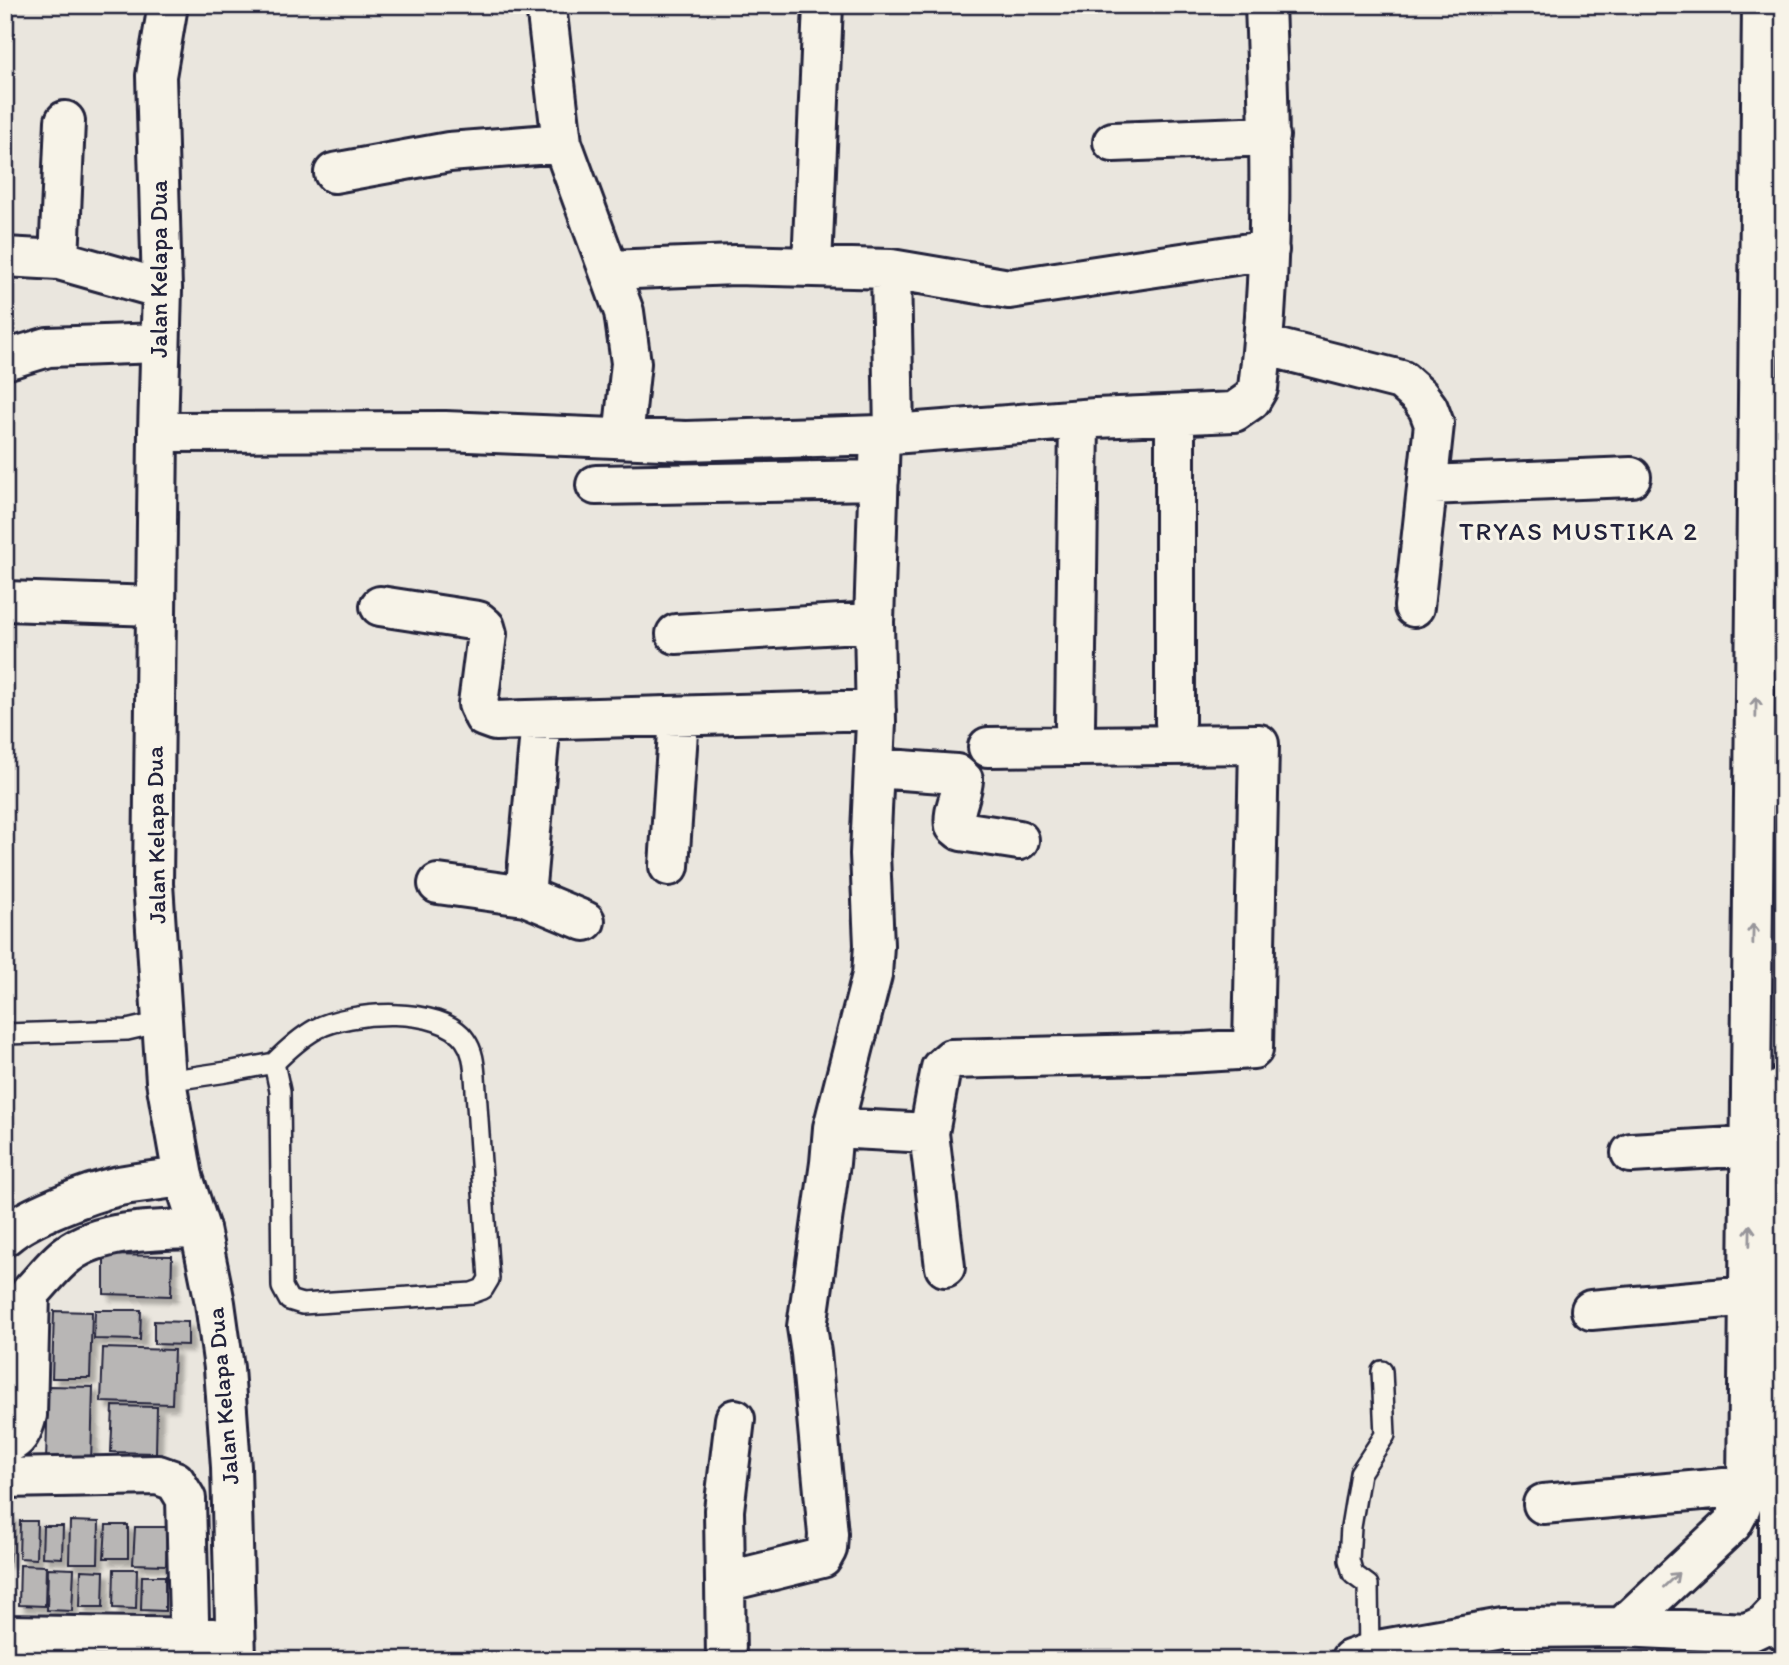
<svg xmlns="http://www.w3.org/2000/svg" width="1789" height="1665" font-family="Itim,sans-serif">
<style>
.building{fill:#b8b6b5;stroke:#22223b;stroke-width:2;filter:url(#shadow)}
.lines{fill:none;stroke-linecap:round;stroke-linejoin:round}
.lane-casing{stroke:#22223b;stroke-width:24}
.street-casing{stroke:#22223b;stroke-width:44}
.secondary-casing{stroke:#22223b;stroke-width:44}
.lane{stroke:#f7f3e8;stroke-width:19}
.street{stroke:#f7f3e8;stroke-width:38}
.secondary{stroke:#f7f3e8;stroke-width:38}
.oneway{stroke:#97959a}
.labels{text-anchor:middle;stroke-width:6;stroke-linejoin:round;paint-order:stroke}
.street-label{font-size:24px;fill:#22223b;stroke:#f7f3e8}
.neighbourhood-label{font-size:26px;letter-spacing:2px;fill:#22223b;stroke:#f7f3e8}
</style>
<defs>
<filter id="shadow"><feDropShadow dx="6" dy="6" stdDeviation="2" flood-color="#0004"/></filter>
</defs>
<rect width="100%" height="100%" fill="#eae6de"/>
<filter id="ink" filterUnits="userSpaceOnUse"><feTurbulence type="fractalNoise" baseFrequency=".0143" numOctaves="2"/><feDisplacementMap in="SourceGraphic" scale="14" xChannelSelector="R" yChannelSelector="G"/><feConvolveMatrix kernelMatrix="1 2 1 2 8 2 1 2 1" color-interpolation-filters="sRGB"/></filter>
<g filter="url(#ink)">
<!-- building -->
<path class="building" d="M104,1255l68,1 -1,40 -67,-2z
M95,1310h46l-1,30 -46,-1z
M54,1311l38,1 -2,66h-38z
M154,1321l34,1v23l-34,-1z
M103,1348l71,2 -2,54 -71,-2z
M48,1386l45,1 -2,76 -45,-1z
M113,1406l44,1 -1,46 -45,-1z
M5,1516h6l-2,46 -4,-1z
M20,1521h17l-1,38 -17,-1z
M70,1521l29,1 -1,41h-29z
M106,1525h22v33h-24z
M43,1526h20l-1,32 -20,-1z
M135,1527h32l-1,38 -33,-1z
M20,1565l26,1 -1,40 -26,-1z
M48,1568l26,1 -2,42 -25,-1z
M114,1569h23l-1,40 -23,-1z
M81,1570l23,1 -1,36h-23z
M142,1576h23v35l-24,-1z"/>
<g class="lines">
<!-- lane casing -->
<g class="lane-casing">
<path id="lane" d="M6,1034l121,-4 35,-8
M166,1081l61,-9 47,-9 6,28 2,196 7,13 13,4 170,-11 11,-4 6,-10 -14,-203c-1,-13 -2,-25 -10,-36 -24,-35 -115,-29 -149,-11 -16,9 -29,21 -42,34
M1369,1653l-1,-68 -15,-11 -4,-14 2,-33 9,-54 25,-38 -3,-64"/>
</g>
<!-- street casing -->
<g class="street-casing">
<path id="street" d="M65,121l-6,139 103,29
M1113,142l157,-6
M562,143l62,169 7,51 -8,75
M334,173l115,-21 113,-9 -16,-138
M5,257l54,3
M812,266l11,-261
M891,269l3,165
M609,270l126,-5 156,4 118,20 260,-39
M1263,345l138,35 18,16 9,12 6,16 -20,183
M5,360l43,-13 111,-4
M1175,415v308
M158,432l287,-1 241,10 194,-6 216,-17 138,-6 17,-12 7,-12c16,-127 12,-255 7,-383
M596,485l283,-5
M1428,485l203,-8
M5,601l150,5
M380,606l98,15 7,6 2,7 -9,70 6,13 11,4 381,-11
M676,634l198,-12
M541,720l-16,176 60,25
M1075,725l4,-304
M875,768l81,6 7,6c-1,16 -11,31 -8,46l6,5 58,9
M669,866l10,-149
M438,884l87,12
M1784,1087l-5,275v247l5,22
M833,1128l96,5 16,134
M929,1133l12,-65 10,-9 236,-6 66,-4 6,-305 -271,3
M1631,1153l120,-7
M5,1236c22,-20 84,-43 114,-50 21,-4 43,-6 64,-9
M1591,1310l158,-14
M5,1443c14,-1 19,-16 22,-28l3,-122c12,-12 24,-29 38,-39 33,-25 92,-24 132,-25
M5,1478l153,-3 17,6 11,18 4,161
M1543,1504l204,-18
M725,1582l-1,-72 11,-91
M1622,1627l110,-103 9,-17 6,-21 15,-1481
M5,1635l208,3
M726,1660l-1,-78 97,-24 5,-9 1,-15 -17,-181 -4,-26 23,-164 3,-35 39,-153 2,-30 -4,-91 6,-132 -2,-100 6,-187
M1350,1660l28,-10 125,-22 119,-1 125,6 17,-8 15,-16"/>
</g>
<!-- secondary casing -->
<g class="secondary-casing">
<path id="secondary" d="M168,5l-12,71 6,213 -4,143 -5,452 13,197 17,96 17,52 15,74 9,65 7,99 5,193"/>
</g>
<!-- lane -->
<use href="#lane" class="lane"/>
<!-- street -->
<use href="#street" class="street"/>
<!-- secondary -->
<use href="#secondary" class="secondary"/>
</g>
<!-- one-way arrows -->
<defs><path id="oneway-shaft" d="M-6 0H5M1.5-3L5.5 0L1.5 3" fill="none" stroke-width="1.6" stroke-linecap="round" stroke-linejoin="round" transform="scale(1.75)"/></defs>
<g class="oneway">
<use href="#oneway-shaft" transform="translate(1756 707) rotate(-89)"/>
<use href="#oneway-shaft" transform="translate(1753 934) rotate(-89)"/>
<use href="#oneway-shaft" transform="translate(1750 1235) rotate(-89)"/>
<use href="#oneway-shaft" transform="translate(1671 1580) rotate(-43)"/>
</g>
</g>
<g class="labels">
<!-- street labels -->
<g class="street-label">
<text transform="translate(159 269) rotate(-90)" y="8">Jalan Kelapa Dua</text>
<text transform="translate(156 835) rotate(-91)" y="8">Jalan Kelapa Dua</text>
<text transform="translate(223 1396) rotate(-95)" y="8">Jalan Kelapa Dua</text>
</g>
<!-- neighbourhood labels -->
<g class="neighbourhood-label">
<text x="1579" y="540">TRYAS MUSTIKA 2</text>
</g>
</g>
<!-- margin -->
<rect width="1789" height="1665" fill="none" stroke="#f7f3e8" stroke-width="28"/>
<rect x="14" y="14" width="1761" height="1637" fill="none" stroke="#22223b" stroke-width="2.5" filter="url(#ink)"/>
</svg>
